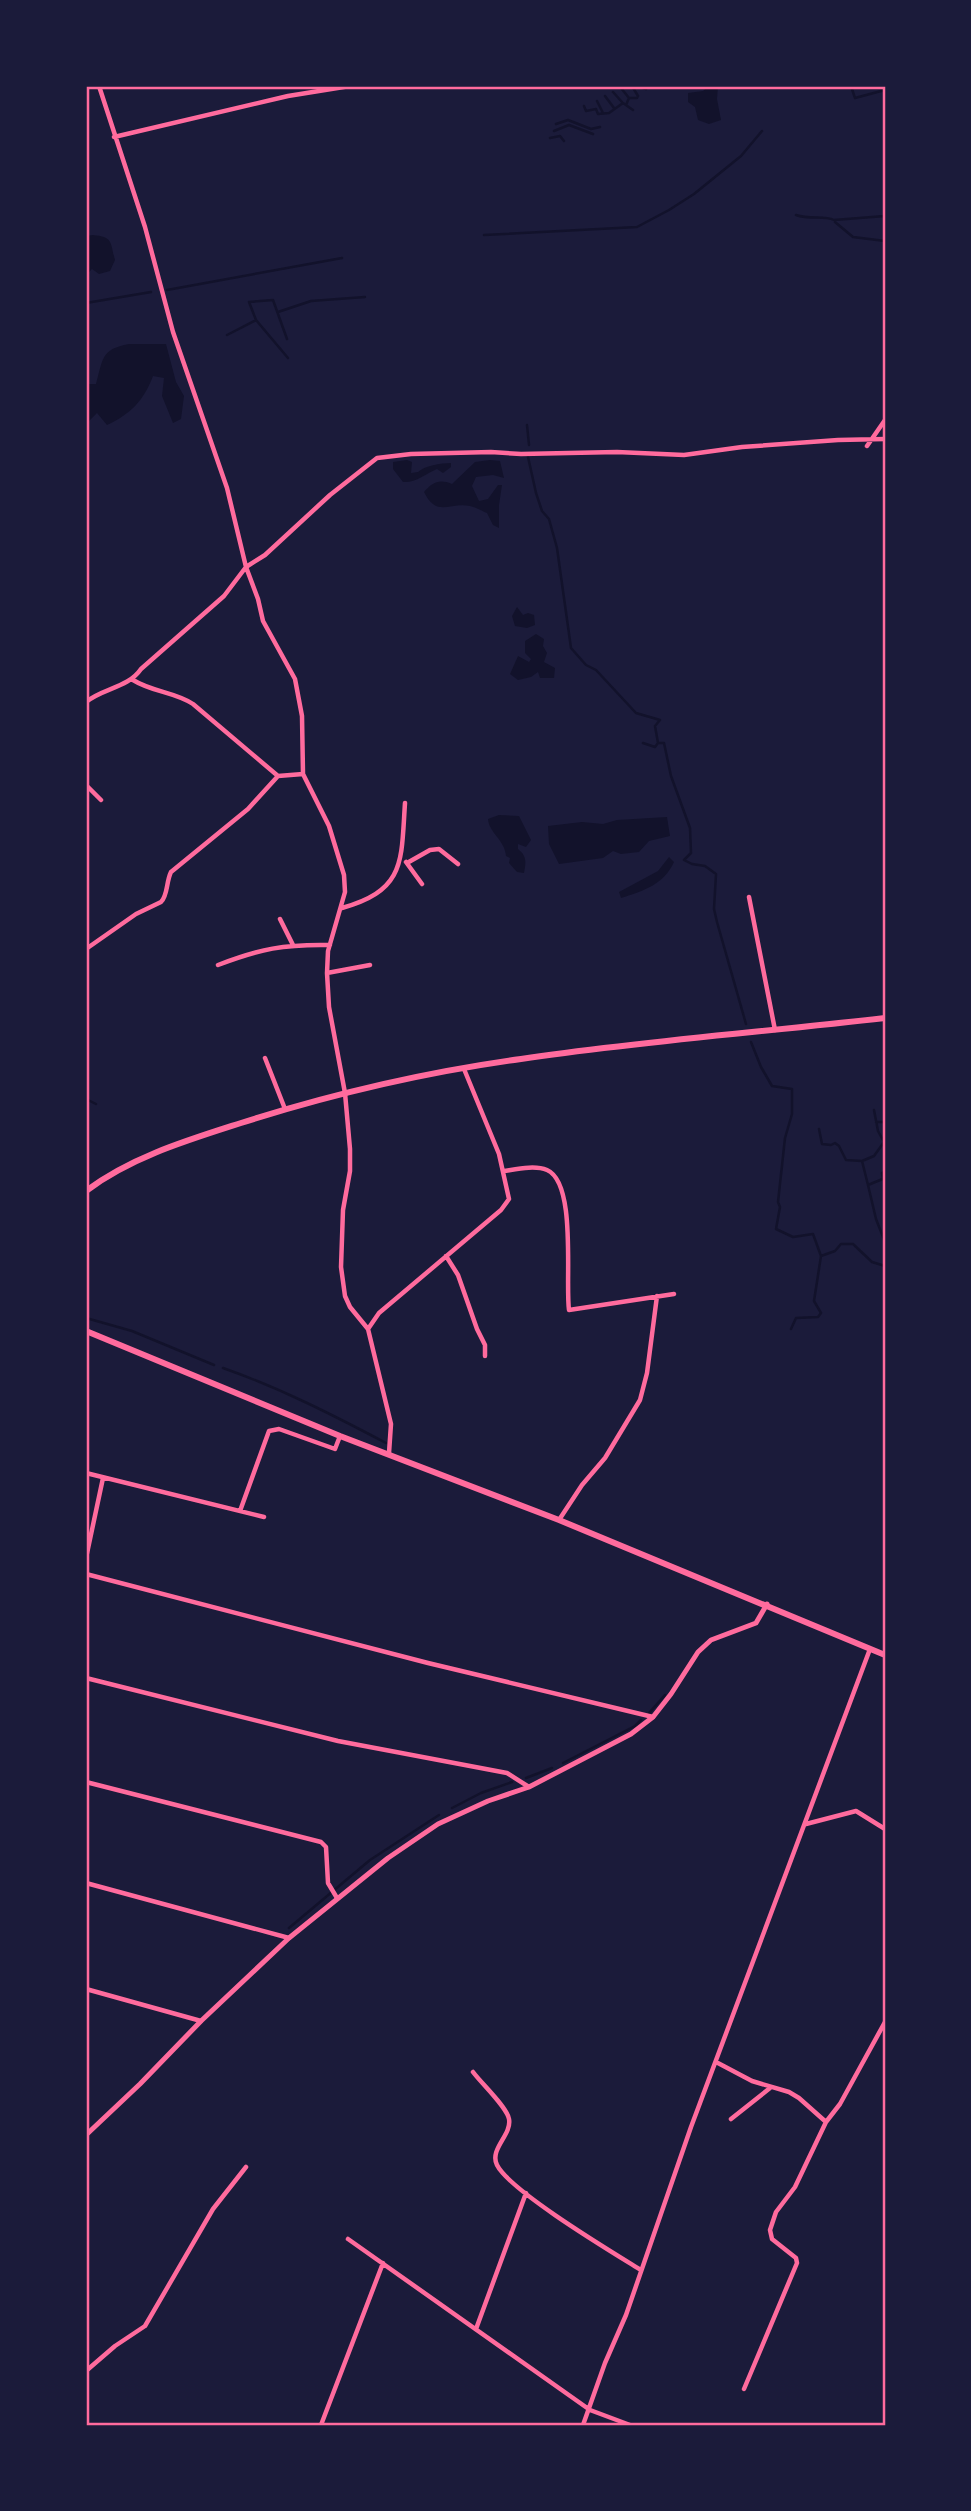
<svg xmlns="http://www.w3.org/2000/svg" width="971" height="2511" font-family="'Fira Sans Condensed',sans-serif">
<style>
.water{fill:#12122b}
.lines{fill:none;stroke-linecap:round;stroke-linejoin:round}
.stream{stroke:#12122b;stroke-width:2.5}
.minor{stroke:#ff6b9d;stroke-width:4.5}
.tertiary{stroke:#ff6b9d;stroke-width:5}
.secondary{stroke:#ff6b9d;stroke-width:6}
.primary{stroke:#ff6b9d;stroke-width:6}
.neatline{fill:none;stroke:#ff6b9d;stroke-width:2.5}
</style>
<rect width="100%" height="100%" fill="#1b1b3a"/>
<!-- water -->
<path class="water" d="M709,86h9l-1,13 4,21 -12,4 -11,-4 -3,-13 -7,-5v-9l15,-2z
M93,235c21,2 17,8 22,25l-5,11 -11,3 -7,-5 -6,6v-39z
M129,344h37l10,38 8,14 -3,23 -8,4 -11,-27 2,-18 -11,-2c-9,24 -22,38 -46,49l-10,-12 -9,9 -2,-1v-37h10c7,-25 5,-35 33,-40z
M407,460l5,2 -1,11 7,-1c6,-6 23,-9 33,-9v4l-8,6 -6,-4c-12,5 -21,14 -34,13l-10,-13v-7z
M490,460l10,1 4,17 -11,-3 -17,2 -4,9 7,15 9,-2 10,-14h4l-3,20v23l-6,-3 -6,-12c-5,-2 -12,-6 -17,-7 -21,-4 -33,12 -46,-14 9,-10 15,-13 28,-8l23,-22z
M517,607l6,8 5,-2 6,2 1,10 -8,3 -12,-2 -3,-10z
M536,634l8,5 -1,7 4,7 -3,9 11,6 -1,10h-14l-2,-6 -7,5 -13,3 -8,-6 8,-18 11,6 2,-3 -6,-6v-12z
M499,815l20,1 12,24 -5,7 -8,-3v5c9,7 8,13 6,24l-7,-1 -8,-9 1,-5 -4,-2c-1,-16 -17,-23 -18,-37z
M667,817l3,19 -21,5 -10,11 -18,2 -8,-3 -10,7 -44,6 -10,-20 -1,-18 34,-4 21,2 14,-4z
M669,857l5,5c-10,22 -30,29 -53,36l-2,-6 39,-21z"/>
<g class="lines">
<!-- stream -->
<path class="stream" d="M638,86l8,3
M851,86l4,12 30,-8
M621,88l8,10
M613,92l9,10
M605,96l9,12
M597,101l6,12
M626,105l3,-7h8l1,-2 -6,-10
M584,106l2,5 10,-2 2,5 11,-1 14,-10 10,7
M556,124l12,-4 23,9 9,-2
M554,131l15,-6 24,9
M550,138l10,-2 4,5
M796,215c14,5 28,0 38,5l51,-4
M835,222l18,15 32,4
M484,235l153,-8 32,-17 25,-16 47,-38 21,-25
M167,290l175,-32
M86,303l65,-11
M278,312l33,-11 54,-4
M256,320l-7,-18 24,-2 14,39
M227,335l29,-15 32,38
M527,425l2,20
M528,457l8,36 6,18 7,8 8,29 14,100 15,17 10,5 40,43 24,7 -5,6 3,17 -3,4 -12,-4
M658,743h6l7,33 19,52 1,25 -7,7 8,4 13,2 11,8 -2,35 3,13 29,102
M751,1042l10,25 11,19 20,3v25l-7,24 -7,64 2,5 -4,22 17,8 20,-3 8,22 14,-5 6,-7h12l19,18 13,4
M86,1099l10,5
M876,1122h9
M819,1129l3,15 9,1 4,-2 4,3 7,14 16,1
M885,1178l-17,7 8,34 9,23
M883,1179l-1,-6 3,-1
M868,1185l-6,-24 12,-5 10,-14 -6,-11 -4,-21
M86,1318l46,13 82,34
M791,1329l5,-11 22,-1 3,-4 -7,-12 7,-45
M223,1368c57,20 110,47 163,75
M649,1713l16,-18
M563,1763l72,-37 6,-6
M526,1778l26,-10
M452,1808l29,-15 31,-11
M289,1928l81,-68 69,-45"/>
<!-- minor -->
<path class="minor" d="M99,86l46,141 28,105 54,156 19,79 12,32 5,22 32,58 7,37 1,58 26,52 15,49 1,17 -17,59 -1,22 2,34 16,86 5,56v22l-7,39 -2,57 4,29 5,11 18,22 23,95 -2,29
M114,137l174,-41 62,-10
M867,446l18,-26
M133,680c19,12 42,12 60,24l85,72
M86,702c17,-14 42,-14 55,-33l83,-73 22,-29 19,-12 65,-60 47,-37 34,-4 80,-2 30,2 96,-2 67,3 58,-8 96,-7 47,-1
M86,785l15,15
M406,862l16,22
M407,863l23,-13 9,-1 19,15
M749,897l26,133
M342,908c64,-18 59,-47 63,-105
M280,919l13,26
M86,949l50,-35 25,-12c7,-7 5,-20 10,-30l77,-63 30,-33 25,-2
M218,965c42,-16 66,-21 112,-20
M327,973l43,-8
M265,1058l20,51
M504,1171c13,-2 31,-6 43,-1 30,13 18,111 22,140l105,-16
M446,1256l12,19 19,54 8,16v11
M368,1329l11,-16 122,-103 8,-11 -10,-45 -35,-85
M86,1473l178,44
M240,1511l29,-80 10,-2 56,20 5,-13
M559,1520l23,-35 23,-27 35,-58 7,-27 10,-77
M86,1558l17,-80
M86,1574l342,89 225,54
M86,1678l252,63 169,32 22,14
M86,1782l235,60 5,5 2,36 9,15
M806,1824l50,-13 29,18
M86,1883l203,55
M86,1989l115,32
M716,2062l36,19 37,11 10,6 27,24 -31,65 -19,25 -6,18 2,9 24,19 1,5 -53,126
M473,2072c8,11 34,35 36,47 3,16 -20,30 -12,46 13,26 115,87 144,105
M731,2119l39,-31
M826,2122l14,-18 45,-82
M348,2239l242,171 40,15
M476,2329l50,-136
M86,2371l29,-25 30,-20 68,-117 33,-42
M321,2425l62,-162
M583,2425l22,-62 21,-48 65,-188 179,-478"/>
<!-- tertiary -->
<path class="tertiary" d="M86,2135l54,-51 61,-63 88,-83 99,-80 50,-34 50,-23 41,-14 102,-53 22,-17 18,-23 27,-42 13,-12 45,-17 11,-19"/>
<!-- secondary -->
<path class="secondary" d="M86,1191c45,-34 102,-51 155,-68 91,-29 185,-51 280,-64 121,-18 243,-27 364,-41"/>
<!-- primary -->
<path class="primary" d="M86,1331l254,105 219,84 326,135"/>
</g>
<!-- border -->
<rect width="971" height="2511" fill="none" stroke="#1b1b3a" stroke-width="175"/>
<rect x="88" y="88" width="796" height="2336" class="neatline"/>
</svg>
